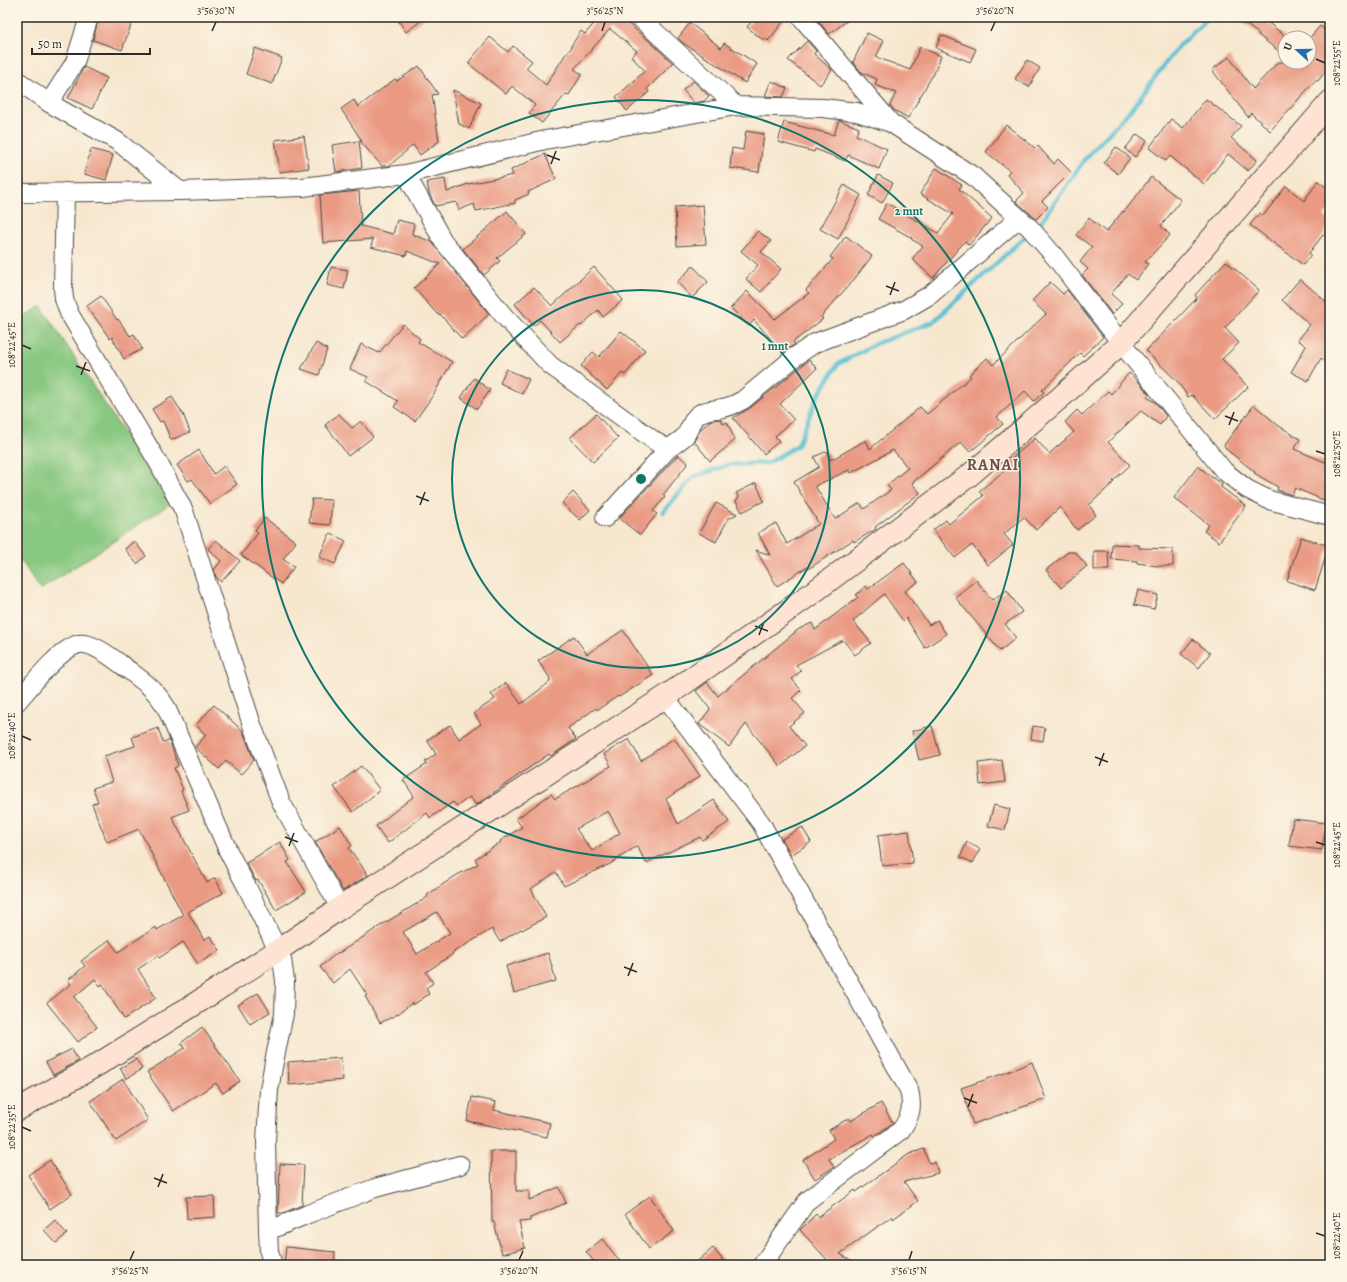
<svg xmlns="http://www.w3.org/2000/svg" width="1347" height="1282" font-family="Alegreya,serif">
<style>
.green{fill:#88c880;stroke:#5a7a56}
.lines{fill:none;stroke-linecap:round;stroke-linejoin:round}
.stream{stroke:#58c1d4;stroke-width:4.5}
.building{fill:#ea9a83;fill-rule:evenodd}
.street-casing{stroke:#4a4744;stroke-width:20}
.secondary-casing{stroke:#4a4744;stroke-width:24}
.street{stroke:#fff;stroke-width:18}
.secondary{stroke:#fee3d2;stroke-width:22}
.ticks{fill:none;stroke:#2b2b2b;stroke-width:1.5}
.ring{fill:none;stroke:#0f766e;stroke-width:2}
.labels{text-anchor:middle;stroke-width:3;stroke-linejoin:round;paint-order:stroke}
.district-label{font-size:16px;font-weight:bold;letter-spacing:1px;fill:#6e524a;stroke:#fcf5e5}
.centre{fill:#0f766e;stroke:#fcf5e5;stroke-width:2}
.ring-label{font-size:12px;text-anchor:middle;font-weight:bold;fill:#0f766e;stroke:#fcf5e5;stroke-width:3;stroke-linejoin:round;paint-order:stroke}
.neatline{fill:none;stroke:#2b2b2b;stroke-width:1.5}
.ticks-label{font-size:10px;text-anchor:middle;fill:#2b2b2b}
</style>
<rect width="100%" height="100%" fill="#fcf5e5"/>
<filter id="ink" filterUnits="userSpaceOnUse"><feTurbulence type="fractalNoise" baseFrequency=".025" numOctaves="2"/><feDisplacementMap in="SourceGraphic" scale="8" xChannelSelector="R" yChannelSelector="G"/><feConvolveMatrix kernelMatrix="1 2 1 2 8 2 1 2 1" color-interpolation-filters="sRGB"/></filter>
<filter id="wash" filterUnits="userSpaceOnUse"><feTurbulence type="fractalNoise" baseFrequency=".012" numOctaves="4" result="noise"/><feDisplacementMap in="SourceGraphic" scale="16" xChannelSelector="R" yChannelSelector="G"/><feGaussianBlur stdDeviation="0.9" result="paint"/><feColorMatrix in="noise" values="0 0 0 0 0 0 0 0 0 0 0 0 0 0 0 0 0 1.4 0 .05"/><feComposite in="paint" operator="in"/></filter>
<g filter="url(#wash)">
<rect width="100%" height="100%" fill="#f7e7cf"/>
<!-- green -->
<path class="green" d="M41,306l129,198 -130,86 -23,-36v-232z"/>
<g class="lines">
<!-- stream -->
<path class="stream" d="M1035,228l7,-7 42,-61 48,-52 45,-60 31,-31
M663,512l30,-35 35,-12 40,-2 30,-18 18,-46 22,-35 37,-20 58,-22 96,-89"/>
</g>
<g id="blocks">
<!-- building -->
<path class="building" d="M99,17h35l-12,33 -29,-10z
M396,17h30l-20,15z
M595,17h25l28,23 25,23 -26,26 2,3 -22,19 -11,-14 29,-26 -14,-15 6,-5 -27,-22 -36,40 8,5 -13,21 -3,-1 -24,29 -13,-10 6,-8 -23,-19 -6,8 -38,-31 22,-26 18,15 5,-6 19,15 -6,7 20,17 19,-30 7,-8 -1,-1 10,-15 4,3 13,-15z
M755,17h32l-19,24 -3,-3 -2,2 -16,-13z
M815,17h37l-23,17z
M1236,17h25l24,19v20l-27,-21 1,-1z
M690,23l31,25 3,-5 33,21 -12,19 -62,-40 -5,-5z
M1320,26l10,8v31l-12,16 -2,-1 -46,51 -19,-18 -3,4 -36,-47 17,-13 24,32 25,-27h31v-23z
M867,33l17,8 -8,16 34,13 10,-23 21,9 -8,20h-1l-24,42 -14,-8 -4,-5 6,-12 -21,-8 2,-6 -16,-7 -8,-10z
M941,35l35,14 -6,13 -34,-14z
M807,41l9,10 -2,3 18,16 -12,15 -32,-25z
M255,48l27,10 -10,26 -26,-10z
M1027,60l13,8 -11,19 -14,-8z
M419,66l19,28 -6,1 7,46 -19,14 -7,-10 -24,21h-7l-22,-25h2l-21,-32 13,-9 4,7 37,-28 2,2z
M84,67l23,11 -15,31 -24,-11z
M693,81l16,15 -5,5 -10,2 -11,-13z
M771,81l16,7 -4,9 -18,-1z
M453,90l28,13 -12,26 -10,-5z
M1206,99l35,27 -10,12 26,22 -9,11 -20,-17 -24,30 -34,-28 -4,5 -17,-13 22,-29 12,9z
M839,120l20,8 -3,7 31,14 -8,20 -31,-14 -3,6 -30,-12 -1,3 -36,-10 6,-20 50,13z
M1006,125l29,23 3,-2 16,18 4,-5 13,13 -29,29 6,6 -12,12 -20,-18 8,-8 -17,-19 3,-3 -24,-19z
M746,131l18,3 -5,38 -29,-4 2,-20 11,2z
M1137,134l10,7 -12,16 -10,-8z
M304,136l5,32 -29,4 -5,-32z
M359,141l3,27 -26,4 -4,-27z
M1116,147l14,11 -12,16 -14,-11z
M91,149l22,6 -7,25 -22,-6z
M545,154l11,25 -28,13 1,2 -14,6v3l-39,8 -2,-7 -15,6 -3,-8 -21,4 -6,-13 -2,-11 18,-3 2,13 21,-8 45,-9 -2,-5z
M936,168l26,17 -3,4 33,29 -23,27 -4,-4 -32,37 -21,-19 11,-13 -12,-7 1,-1 -34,-19 9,-16 51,30 15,-19 -33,-20z
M878,175l15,8 -11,20 -14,-8z
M1151,177l30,23 -20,26 9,9 -25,27 3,2 -12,16 -8,-6 -17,20 11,10 -10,10 -30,-39 6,-6 -8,-7 12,-15 -16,-12 13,-17 17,14 17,-21 1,1z
M1318,181l12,9v18l-6,8 6,5v5l-21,27 2,2 -8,10 -53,-40 10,-12 3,3 23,-30 18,15z
M844,185l17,10 -23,44 -18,-10z
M359,191l2,35 32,8 4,-14 17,4 -2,10 20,8 57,72 -27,25 -22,-25 -2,1 -24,-27 26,-24 -33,-13 -1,5 -35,-9 2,-8 -50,4 -3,-48z
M703,205l3,39 -29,2 -2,-39z
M507,211l19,23 -29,24 3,3 -16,14 -21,-26z
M758,231l13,10 -10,11 20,17 -20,23 -15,-13 12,-14 -17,-14z
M846,236l26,20 -16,21 -35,40 2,2 -30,23 2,2 -12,9 -29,-33 -5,6 -18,-18 16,-17 28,28 34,-26 -3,-3 27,-31 -3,-2z
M1226,261l33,29 -34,38 14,15 -17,16 26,28 -33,32 -23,-24 -4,2 -11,-16 -31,-30 51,-53 -2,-3z
M693,266l15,16 -16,16 -15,-16z
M331,267l17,3 -4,19 -17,-4z
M594,267l29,33 -20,17 -5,-7 -17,16 -1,-1 -20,17 -20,-22 -6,6 -19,-22 19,-17 18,19z
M1300,279l30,26v61l-9,-8 -13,23 -17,-9 15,-26 -8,-6 12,-15 -28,-25z
M1050,282l13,12 4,-4 36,47 -20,19 -3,-3 -38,37 2,2 -10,9 -9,-10 -28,26 6,7 -33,28 -9,-10 -49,41 8,10 -45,34 1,2 -22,13 -1,-2 -45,29 -1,-2 -30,19 -21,-36 14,5 -12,-22 18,-10 11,21 32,-20 -25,-42 25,-15 -5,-10 13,-6 4,9 35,-20 4,9 50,-42 7,7 44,-37 -2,-2 18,-17 6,7 53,-51 -14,-13zM893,450l15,18 -21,17 4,5 -27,19 -4,-6 -25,16 -20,-33 34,-16 2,3z
M101,296l16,24 1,-1 12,17 4,-2 8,15 -18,10 -12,-22 -2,2 -23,-33z
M403,324l17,15 -2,3 34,20 -17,30 -20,29 -21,-14 4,-6 -32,-20 2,-4 -18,-8 11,-25 18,9z
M621,331l24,19 -20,25 -3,-2 -15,17 -26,-24 12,-14 6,5z
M316,343l11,6 -8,26 -18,-6z
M809,360l8,8 -37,36 14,16 -19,16 4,5 -15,13 -31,-36 17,-10z
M506,369l23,10 -7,15 -22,-11z
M1129,373l9,8 11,13 -2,3 9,6 10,13 -6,9 -19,-14 -33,31 22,23 -17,16 1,1 -25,23 7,10 -19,15 -17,-23 -24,23 -12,-13 -20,17 9,11 -25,20 -16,-20 -17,13 -22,-28 13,-10 3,4 34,-28 -4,-5 29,-23 -2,-4 29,-26 14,16 25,-22 -9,-10 12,-12 5,5 26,-24 3,3z
M474,378l16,12 -13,19 -16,-11z
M172,397l11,17 7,18 -19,8 -8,-19 -3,1 -8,-13z
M1254,405l25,21 21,13 -6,10 36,15v39l-35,-15 -3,7 -15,-5 1,-3 -24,-14 1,-1 -28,-22 -3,-5z
M339,414l13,14 9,-7 12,16 -25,19 -11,-16 -12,-15z
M596,414l22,24 -25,24 -23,-24z
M720,419l4,5 3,-2 8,18 -25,21 -16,-20 7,-12 10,-9z
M199,450l15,24 10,-8 13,18 -27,20 -18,-25 -4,2 -11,-16z
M678,455l10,8 -25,32 2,2 -12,14 4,3 -17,21 -21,-17z
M1198,466l24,19 -1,2 25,19 -27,36 -15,-11 5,-6 -35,-27z
M756,483l8,18 -22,11 -6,-11 3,-4 -3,-4z
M573,492l17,18 -10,10 -18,-17z
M312,499l20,1 -2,25 -21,-2z
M716,503l21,11 -9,5 -12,23 -17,-9z
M265,518l31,24 -13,17 11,8 -13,17 -40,-29 17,-22 -3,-3z
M330,533l16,8 -11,23 -16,-7z
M1301,537l28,9 -14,44 -28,-9z
M216,540l24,21 -19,21 -5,-5 -2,-7 7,-9 -13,-12z
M134,541l12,15 -9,8 -12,-15z
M1112,544l27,1v3l34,1v17h-16l-20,-3v-2l-26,-2z
M1094,551h14l1,19h-15z
M1068,552h7l12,14 -26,22 -15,-18z
M904,563l14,19 -13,9 24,34 8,-5 9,14 -21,14 -19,-30 -3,3 -19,-27 -31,27 18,22 -16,12 -12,-15 -47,25 5,6 -9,8 9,11 -9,8 13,15 -16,13 16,20 -25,20 -34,-42 -17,23 -30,-23 11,-15 -14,-18 11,-9 11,14 81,-67 13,-6 3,7 43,-33 -2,-2 10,-9 2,3z
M976,580l16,20 15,-10 15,22 -17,12 11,14 -16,13 -45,-54z
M1138,590l20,5 -4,14 -20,-4z
M623,630l30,45 -34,22 -1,-1 -21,14 -1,-2 -28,20 8,11 -25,17 -2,-2 -73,51 -6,-8 -13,9 -4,-4 -23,16 -3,-5 -39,30 -12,-17 38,-30 -11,-16 24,-16 -2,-2 11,-8 -9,-14 23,-15 9,14 22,-15 -7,-11 21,-14 -4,-5 15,-11 15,21 30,-23 -2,-2 1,-1 -12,-17 36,-25 13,18z
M1193,639l17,14 -11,15 -18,-14z
M214,705l29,26 11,29 -13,14 -15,-13 -7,8 -24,-22 11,-12 -10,-10z
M932,726l8,29 -21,5 -7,-29z
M1033,726l12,2 -2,13 -12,-2z
M158,728l5,14 6,-2 1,2 8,24 -4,2 9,22 -2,1 8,19 -17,7 35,66 8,-5 8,15 -35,19 16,28 6,-4 10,14 -22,14 -15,-22 -24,16 -1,-2 -20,13 18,29 -32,21 -22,-35 -2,2 -5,-7 -21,18 23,30 -19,15 -31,-39 24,-19 -3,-4 17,-14 -4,-5 28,-21 9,12 38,-25 1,3 26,-15 -44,-86 -32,13 -15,-38 6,-2 -5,-14 19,-6 -8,-26 31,-10 -3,-9z
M674,738l26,38 -34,23 12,25 36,-24 15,22 -27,18 -2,-3 -54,26 -9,-17 -27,18 -46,22 -8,-14 -25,17 15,28 -24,13 -1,-1 -21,13 -8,-13 -40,24 1,1 -27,18 7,11 -7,5 3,6 -16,11 -1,-2 -14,11 -18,9 -15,-27 2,-1 -17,-26 -17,14 -13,-16 18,-15 1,1 44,-29 45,-27 -1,-2 30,-20 21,-11 -3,-5 26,-17 -1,-1 22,-14 -6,-8 35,-25 4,5 56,-33 -7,-12 25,-15 12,22zM608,811l12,22 -28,18 -16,-22zM437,912l13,21 -33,21 -14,-22z
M1002,760l3,22 -25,3 -2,-22z
M361,766l19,24 -27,22 -19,-25z
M994,805l16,4 -5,21 -17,-4z
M1293,819l33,4 -4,27 -33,-4z
M340,826l12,20 -3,2 19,27 -25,16 -28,-49z
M802,827l9,15 -20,13 -9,-16z
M909,831l4,32 -31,3 -4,-31z
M280,842l10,18 -3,2 19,30 -30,18 -18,-30 -2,1 -10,-18z
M967,842l13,7 -7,14 -13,-6z
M548,953l8,28 -42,12 -8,-27z
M258,993l12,19 -20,12 -12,-19z
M202,1027l38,54 -17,12 -7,-10 -43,28 -26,-39 38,-24 -4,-5z
M72,1049l6,12 -25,14 -7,-13z
M341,1058l2,22 -54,5 -1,-23z
M136,1059l6,10 -16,10 -6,-11z
M1032,1062l14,37 -73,25 -12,-36 44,-15z
M123,1079l25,41 -32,21 -26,-40z
M472,1097l24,5 -2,8 56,13 -3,14 -80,-16z
M881,1103l12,20 -19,13 -1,-2 -44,25 5,8 -19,12 -12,-19 31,-21 -5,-9 20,-12 2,3z
M924,1149l5,14 6,-1 3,11 -34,9 14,19 -25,18 -1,-3 -52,38 19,11h-27l-32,-35 16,-16 2,3 37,-27 1,2 53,-38z
M491,1151h25v40h13v9l30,-13 7,16 -36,15v3l-11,1 6,26 -23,6 -8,-32h-2z
M50,1160l22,34 -22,15 -22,-34z
M280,1164l24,1 -2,40 -19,8h-5z
M214,1196l1,21 -28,2 -1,-22z
M650,1196l24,35 -25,18 -24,-35z
M55,1220l12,14 -11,9 -12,-13z
M602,1239l21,26h-26l-11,-13z
M286,1247l49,5 -1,13h-50z
M713,1248l14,17h-34z"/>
</g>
</g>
<g filter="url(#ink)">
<use href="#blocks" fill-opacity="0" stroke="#4a4744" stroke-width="1"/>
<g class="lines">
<!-- street casing -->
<g class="street-casing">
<path id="street" d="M639,17l97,89
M801,17l90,106
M17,80l32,23 68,38 63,50
M49,103l26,-41 14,-45
M406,174l37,67 61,75 46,49 106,77 12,7c5,-4 12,-8 17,-13 6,-8 7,-19 16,-23 7,-4 14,-3 21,-5 8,-1 14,-4 21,-8l53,-44 19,-13 89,-33 26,-15 89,-77
M65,192l-2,96 1,11 5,14 90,151 25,47 68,214 29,77 59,106
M17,193l163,-2 123,-4 103,-13 139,-34 191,-34 87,2 34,4 34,11 82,53 57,52 25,29 66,86 103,128 23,18 22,11 61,16
M605,518l63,-69
M665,697l96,126 148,267c4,17 2,26 -8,40l-94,71 -45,64
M17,702c14,-16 42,-53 62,-58 14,-2 33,14 43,21 18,14 32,22 44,42l63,146 18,34 35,72 3,22 -1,33 -10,48 -5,28 -3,51 2,90 1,21 4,13
M268,1231l40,-17 67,-26 85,-23"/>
</g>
<!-- secondary casing -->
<g class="secondary-casing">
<path id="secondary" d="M17,1110l80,-45 101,-63 79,-51 63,-43 325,-211 150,-106 156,-117 91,-78 59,-53 209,-241"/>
</g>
<!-- street -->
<use href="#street" class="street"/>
<!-- secondary -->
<use href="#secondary" class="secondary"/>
</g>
</g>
<!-- ticks -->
<path class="ticks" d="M212,31l4,-9M602,31l3,-9M991,31l4,-9M1316,59l9,4M547,155l13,5M551,164l5,-13M886,286l13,5M890,295l5,-13M22,345l9,4M76,366l14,5M81,375l5,-13M1225,416l13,5M1229,425l5,-13M1316,451l9,3M416,496l13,5M420,505l5,-13M755,626l13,5M759,635l5,-13M22,736l9,4M1095,757l13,5M1099,766l5,-13M285,837l13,5M1316,842l9,3M289,846l5,-13M624,967l13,5M628,976l5,-13M964,1098l13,5M968,1107l5,-13M22,1127l9,4M154,1178l13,5M158,1187l5,-13M1316,1233l9,3M130,1260l4,-9M519,1260l4,-9M909,1260l3,-9"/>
<!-- distance rings -->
<g class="ring">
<circle cx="641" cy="479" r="189"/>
<circle cx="641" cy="479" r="379"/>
</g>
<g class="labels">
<!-- district labels -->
<g class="district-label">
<text x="993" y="470">RANAI</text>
</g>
</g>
<circle cx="641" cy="479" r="6" class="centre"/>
<g class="ring-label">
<text x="909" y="215">2 mnt</text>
<text x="775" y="350">1 mnt</text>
</g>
<!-- margin -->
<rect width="1347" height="1282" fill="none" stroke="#fcf5e5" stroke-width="44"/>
<!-- north arrow -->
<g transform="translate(1297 50) rotate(291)"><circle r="19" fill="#fcf5e5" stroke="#a8a49b"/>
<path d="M0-3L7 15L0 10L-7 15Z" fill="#1f6fb2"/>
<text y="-6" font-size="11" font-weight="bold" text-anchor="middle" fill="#2b2b2b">U</text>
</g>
<!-- scale -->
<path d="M32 48v6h118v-6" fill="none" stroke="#2b2b2b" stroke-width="2"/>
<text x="38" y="48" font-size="12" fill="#2b2b2b" stroke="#fcf5e5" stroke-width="3" paint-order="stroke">50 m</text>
<rect x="22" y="22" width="1303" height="1238" class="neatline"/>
<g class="ticks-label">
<text x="216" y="14">3°56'30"N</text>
<text x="605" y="14">3°56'25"N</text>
<text x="995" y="14">3°56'20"N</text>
<text transform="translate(1336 63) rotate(-90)" y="4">108°22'55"E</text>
<text transform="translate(11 345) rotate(-90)" y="4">108°22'45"E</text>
<text transform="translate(1336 454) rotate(-90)" y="4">108°22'50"E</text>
<text transform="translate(11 736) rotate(-90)" y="4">108°22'40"E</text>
<text transform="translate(1336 845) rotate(-90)" y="4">108°22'45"E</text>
<text transform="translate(11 1127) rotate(-90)" y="4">108°22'35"E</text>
<text transform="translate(1336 1236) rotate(-90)" y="4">108°22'40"E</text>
<text x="130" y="1274">3°56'25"N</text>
<text x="519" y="1274">3°56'20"N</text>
<text x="909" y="1274">3°56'15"N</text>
</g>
</svg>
